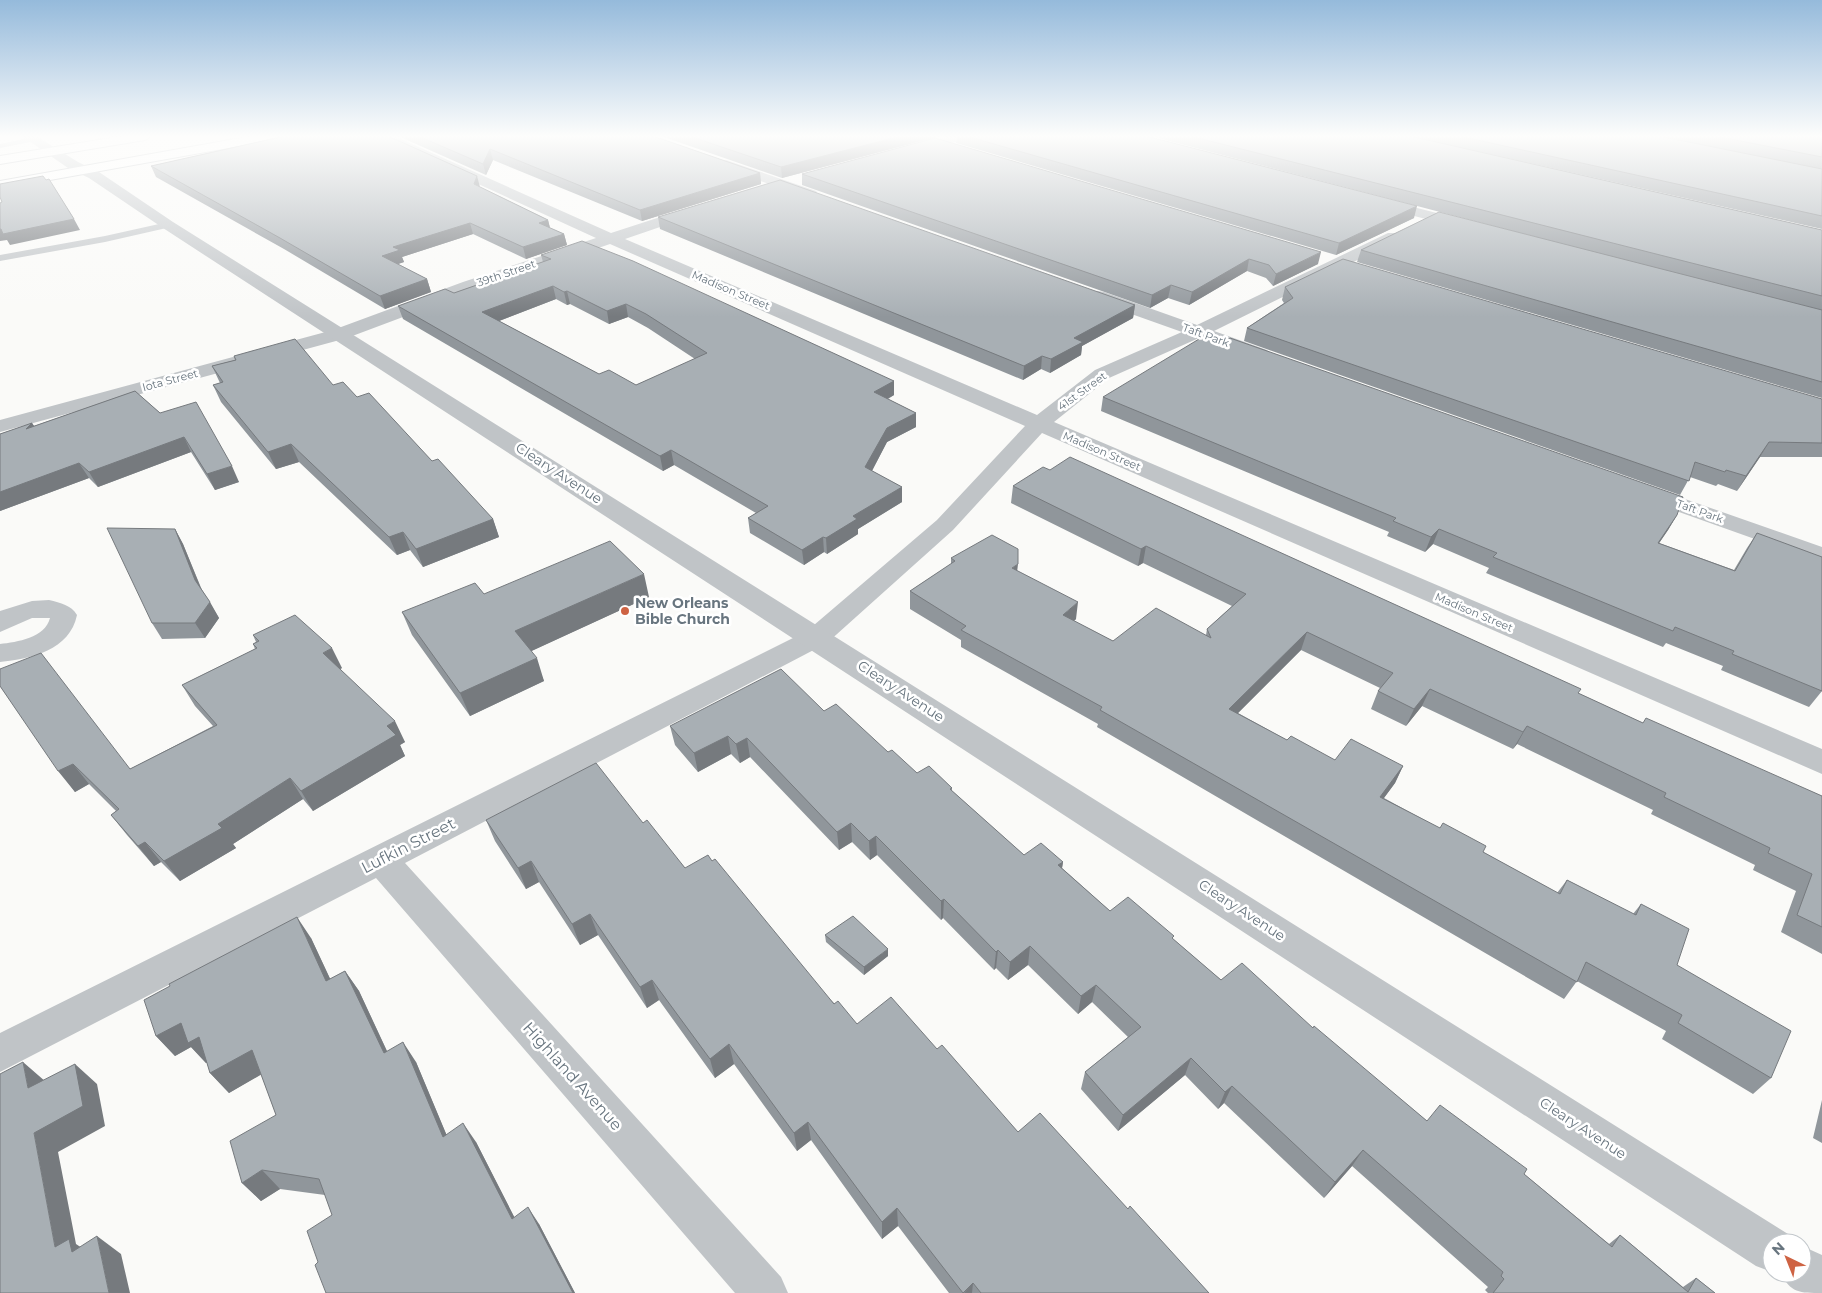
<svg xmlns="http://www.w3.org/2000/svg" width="1822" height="1293" font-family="Montserrat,sans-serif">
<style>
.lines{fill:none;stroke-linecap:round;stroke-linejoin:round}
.secondary-casing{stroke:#b5b9bd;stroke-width:2}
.service{fill:#c0c4c7;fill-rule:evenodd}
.minor{fill:#c0c4c7;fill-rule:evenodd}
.tertiary{fill:#c0c4c7;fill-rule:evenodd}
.secondary{fill:#fff;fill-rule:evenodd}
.wall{fill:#90969b;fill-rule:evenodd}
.shaded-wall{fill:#767a7e}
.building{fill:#a8afb4;stroke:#767a7e;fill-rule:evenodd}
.poi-dot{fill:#ce6343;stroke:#fff;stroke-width:2}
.labels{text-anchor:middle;stroke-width:5;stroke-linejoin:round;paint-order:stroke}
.far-street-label{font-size:11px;fill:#68757f;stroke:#fff}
.street-label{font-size:14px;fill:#68757f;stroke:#fff}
.poi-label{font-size:14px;font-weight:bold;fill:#68757f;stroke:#fff;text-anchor:start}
.near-street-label{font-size:16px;fill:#68757f;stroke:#fff}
</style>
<rect width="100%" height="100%" fill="#fafaf8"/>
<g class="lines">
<!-- secondary casing -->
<g class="secondary-casing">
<path id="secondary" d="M123,136h28l-6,4 -145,24v-8z
M252,136h26l-6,4 -272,49v-8z"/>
</g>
<!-- service -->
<path class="service" d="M33,137h3v4l-36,7v-4z
M168,222l3,1v4l-66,15 -105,19v-6l105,-19z"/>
<!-- minor -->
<path class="minor" d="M378,136h16l217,97 77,-25h10l2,3 -2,3 -73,25 412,176 58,-45 87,-38 -90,-32 -3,-4 3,-4 6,-1 6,1 93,33 191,-92h12l2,3 -2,3 -186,92 53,19 3,4 -3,4 -7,2 -7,-2 -54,-20 -90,40 -55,44 768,327v25l-780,-341 -89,97 -126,113 -422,220 376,414 7,16h-53l-359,-415 -376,194v-39l807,-402 130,-111 88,-94 -415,-182 -135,46 -128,48 -347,94v-12l333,-90 130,-48 133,-44 -216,-99z
M949,136h19l-2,3 -58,16 -7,-4 2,-3z
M726,160l90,31 2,3 -2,3h-10l-85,-30 -2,-3z
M1378,198l94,24 3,3 -3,3 -5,2 -94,-25 -2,-3 2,-3z
M1645,485l177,62v16l-185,-66 -4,-5 4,-5z
M49,600c12,3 22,5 28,15 -7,35 -46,44 -77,47v-18c17,-2 45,-6 50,-26h-18l-32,14v-21l32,-10z"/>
<!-- tertiary -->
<path class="tertiary" d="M22,136h14l42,26 21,10 74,50 1615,1012 4,9h-20v29l-16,-6 -1593,-1038 -74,-50 -21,-10z
M1802,1246l20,9v38c-22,0 -32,0 -41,-20h21z"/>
<!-- secondary -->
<use href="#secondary" class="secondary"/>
</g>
<!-- wall -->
<path class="wall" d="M278,136h110l92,51 68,33 2,8 14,6 3,11 -41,14 -53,-25 -71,23 2,5 -6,2 29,15 4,13 -46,17 -101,-60 -128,-72 -5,-11 128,-29z
M398,136h255l107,37 1,11 -119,37 -149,-61 -7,15z
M661,136h279l-158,42z
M957,136h189l268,82 -78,37 -380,-112z
M1150,136h260l412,94v168l-465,-136 4,-12 175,-13z
M1410,136h412v93z
M802,174l516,90 -45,22 -7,-8 -19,-7 -58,34 -21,-7 -18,10 -348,-123z
M658,217l477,88 -2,13 -51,28 -1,9 -31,18 -9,-4 -18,11 -363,-151z
M541,255l353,126v14l-6,4 28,14v14l-29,15 -15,29 30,16v15l-44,27v5l-31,20 -3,-2 -20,13 -54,-32 -2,-15 8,-5 -82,-48 -11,6 -260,-152 -5,-13 56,-13 89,-31zM556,299l11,6 3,-1 39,20 19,-7 20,11 47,31 -59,26 -37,-11 -100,-53z
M1285,287l537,112v58h-62l-23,34 -19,-7 -2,2 -26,-9 -10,18 -436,-154 3,-13 37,-25 -2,-3z
M234,356l99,29 24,12 75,64 61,58 6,18 -76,30 -13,-17 -13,5 -98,-93 -23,7 -55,-67 -8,-17 7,-2 -8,-17 23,-6z
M135,391l104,91 -24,8 -24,-38 -93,35 -9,-9 -89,33v-77l32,-11 2,3z
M1103,397l574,118 -9,15 -9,13 75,27 13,-22 10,-15 65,158 -13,16 -88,-37 2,-4 -57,-23 -3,4 -177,-74 3,-5 -56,-24 -8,8 -38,-16 2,-4 -288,-121z
M1013,486l565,207 65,30 179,73v158l-41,-22 15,-41 -43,-21 2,-5 -104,-51 2,-4 -136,-66 -4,5 -91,-43 -16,20 -35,-17 7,-18 2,-3 -79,-38 -63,63 49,27 48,20 68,6 -8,17 -11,15 99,54 74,41 10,-13 66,34 8,-10 36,61 94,113 -18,16 -91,-55 4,-8 -89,-50 -13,18 -467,-272 1,-3 -137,-77v-7l-51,-31v-18l41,-27v-6l66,13 59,48 -2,2 39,20 93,-6 1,-6 25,-23 -89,-43 -5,3 -127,-63z
M175,529l8,15 19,46 17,28 -14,20 -43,1 -10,-16z
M484,594l165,3 -118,54 13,30 -74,35 -58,-81 -10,-23z
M253,635l89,33 -2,1 65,73 -5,3 5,11 -92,55 -10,-12 -70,45 3,4 -56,33 -19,-19 -7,4 -27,-31 -16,-20 5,-4 -27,-27 -14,8 -75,-106 130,83 83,-43 -18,-20 -13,-21 73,-36 -2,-5 3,-2z
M824,711l64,41 29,21 35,15v3l72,64 39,7 -1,6 48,43 63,28 48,41 92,48 114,93 97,53 85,70 11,-9 63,52 13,-9 19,15h-227l-3,-3 3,-3 -136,-121 -28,32 -100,-95 -6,6 -33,-34 -67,56 -37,-42 4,-17 43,-35 -36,-35 -14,12 -50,-49 -20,15 -12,-12 -2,2 -51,-52 -2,2 -64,-65 -7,5 -18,-18 -13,8 -89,-93 -10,6 -9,-9 -33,18 -23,-27 -5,-19z
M486,820l157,3 42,45 172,156 80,25 81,83 110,77 81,84h-260l-51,-67 -16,13 -71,-99 -14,11 -63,-87 -19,14 -56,-78 -12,8 -49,-73 -18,10 -41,-63 -13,7 -31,-48z
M825,935l63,21 -24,19 -38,-33z
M311,938l19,41 15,-8 14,20 28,60 29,11 30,72 30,8 38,75 25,7 36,69h-249l-8,-31 14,-47 -7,-20 -45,-6 -19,12 -19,-18 34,-68 -15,-41 -32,19 -19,-20 -3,-10h-1l-15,-16 -16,9 -19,-20z
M1822,1100v43l-9,-5z"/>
<!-- shaded-wall -->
<path class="shaded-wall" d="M901,136h39l-158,42 -1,-11z
M490,149l3,11 -7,15 -3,-11z
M760,173l1,11 -119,37 -2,-11z
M477,176l3,11 -6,-3z
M1417,206l-3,12 -78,37 3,-12z
M74,219l6,11 -70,15 -3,-5 -7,1v-12z
M548,220l3,12 -12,-9z
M470,223l3,11 -71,23 2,5 -18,6 -4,-12 11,-9z
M564,234l3,11 -41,14 -3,-12z
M1321,252l-3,12 -45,22 3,-12z
M1249,259l-2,12 -58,34 3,-13z
M427,279l4,13 -46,17 -5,-13z
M1171,285l-3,13 -18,10 2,-13z
M553,286l3,13 -70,27 -4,-14z
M567,291l3,13 -3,1 -3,-13z
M626,304l2,13 -19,7 -2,-13z
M1135,305l-2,13 -51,28 -1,9 -31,18 1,-14 23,-21z
M1042,356l-1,13 -18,11 1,-14z
M894,381v14l-20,11v-14z
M916,413v14l-29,15 -21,40 -1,-15 22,-39z
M32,423l10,15 -16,-9z
M184,437l7,15 -93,35 -9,-15z
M1769,442l-9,15 -23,34 9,-15z
M291,444l8,18 -23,7 -8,-17z
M671,450l3,15 -11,6 -3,-15z
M79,463l10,15 -89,33v-19z
M232,466l7,16 -24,8 -8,-16z
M902,487v15l-44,27v5l-31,20 -1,-16 27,-22z
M1677,515l-9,15 -19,28 9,-15z
M493,519l6,18 -76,30 -7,-18z
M175,529l8,15 21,52 -9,-16z
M1439,529l-6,15 -8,8 6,-15z
M403,532l7,18 -13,5 -8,-18z
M823,537l1,15 -20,13 -2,-15z
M1146,546l-3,17 -5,3 3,-17z
M1018,564l-2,17 -4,-13z
M644,574l5,23 -126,58 -8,-24z
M210,602l9,16 -14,20 -10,-15z
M1078,602l-2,17 -16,13 3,-17z
M1307,632l-6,18 -77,77 5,-18z
M332,648l10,20 -9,5 -10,-20z
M537,658l7,23 -74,35 -10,-23z
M1430,689l-8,17 -16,20 8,-17z
M395,721l10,21 -5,3 5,11 -92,55 -12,-20 86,-65z
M1527,726l-10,18 -4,5 10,-17z
M728,736l3,18 -33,18 -4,-19z
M747,738l3,19 -10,6 -4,-19z
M73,764l16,20 -14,8 -17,-21z
M1403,766l-8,17 -23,31 8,-17z
M290,778l13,21 -70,45 3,4 -56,33 -16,-20 54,-37z
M851,823l1,19 -13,8 -2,-18z
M876,836l1,19 -7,5 -1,-19z
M145,842l16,20 -7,4 -16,-20z
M531,861l8,21 -13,7 -8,-21z
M1063,862l-3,18 -2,-15z
M944,899l-1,19 -2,2v-19z
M590,914l8,21 -18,10 -8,-21z
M297,917l14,21 30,64 -15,-21z
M1030,946l-2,19 -20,15 2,-18z
M888,949v7l-24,19v-8z
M998,950l-2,18 -2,2 2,-18z
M345,971l14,20 38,82 -13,-20z
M652,980l7,20 -12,8 -7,-21z
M1096,985l-4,17 -14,12 3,-18z
M181,1023l18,14 18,20 -11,6 -15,-16 -16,9 -19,-20z
M403,1042l13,20 39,93 -12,-18z
M729,1044l5,20 -19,14 -5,-19z
M252,1050l17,20 -40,23 -19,-20z
M1191,1058l-6,17 -67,56 5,-16z
M23,1062l23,20 -18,6z
M75,1064l22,20 8,42 -47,26 18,92 18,12 3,13 -42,-22 -21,-114z
M1232,1086l-8,17 -6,6 7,-17z
M808,1122l3,18 -14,11 -3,-18z
M463,1123l13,19 48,94 -12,-17z
M1363,1150l-11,16 -28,32 11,-16z
M262,1170l18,19 -19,12 -19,-18z
M528,1207l11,17 36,69h-2z
M897,1208l1,18 -16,13v-17z
M97,1236l24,18 9,39h-21z
M973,1283l-1,10h-8z"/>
<!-- building -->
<path class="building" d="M285,136h103l89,40 -3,8 74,36 -9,3 25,11 -41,13 -53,-24 -77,24 7,3 -18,6 45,23 -47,17 -100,-58 -129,-72z
M418,136h235l107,37 -120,37 -150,-61 -7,15z
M689,136h212l-120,31z
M966,136h180l271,70 -78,37z
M1190,136h220l412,94v66z
M1459,136h200l163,33v47z
M1715,136h107v21z
M935,138l386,114 -45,22 -7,-9 -20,-6 -57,33 -21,-7 -19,10 -350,-121z
M43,176l3,4 3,-1 25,40 -71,15 -2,-5h-1v-26l2,-1 -2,-5v-13z
M780,180l355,125 -61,33 9,4 -32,17 -9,-3 -18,10 -366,-149z
M1439,212l383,98v72l-461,-132z
M582,241l51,20 261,120 -20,11 42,21 -29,15 -22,39 37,20 -49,29 4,3 -31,19 -3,-1 -21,13 -54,-32 20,-12 -97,-56 -11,6 -262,-150 47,-17 9,4 97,-34 -10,-4zM553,286l11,6 3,-1 40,20 19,-7 20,10 61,39 -71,32 -27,-15 -10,4 -117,-62z
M1343,259l479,140v44l-53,-1 -23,34 -20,-6 -1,2 -30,-10 -6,19 -442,-153 46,-30 -8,-11z
M1204,336l19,7 7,-5 453,159 -6,18 -19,28 77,28 22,-38 65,24v134l-90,-37 2,-3 -59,-24 -2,4 -180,-74 4,-4 -58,-24 -8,8 -38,-16 3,-3 -293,-121z
M295,339l38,46 10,-3 14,15 12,-4 63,68 6,-2 55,60 -77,30 -13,-17 -14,5 -98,-93 -23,8 -55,-67 10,-3 -11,-16 24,-6 -2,-4z
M135,391l25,22 36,-11 36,64 -25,8 -23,-37 -95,35 -10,-9 -79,29v-58l32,-11 -6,6z
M1070,457l511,232 -3,4 65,30 3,-5 176,78v131l-25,-12 15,-41 -44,-21 2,-5 -106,-51 2,-4 -139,-67 -4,6 -93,-43 -16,20 -36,-18 15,-18 -86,-41 -78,77 58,31 4,-4 44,24 16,-21 52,27 -23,31 60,31 3,-5 43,23 -3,6 77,42 7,-14 69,35 5,-11 48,25 -12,36 114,66 -20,47 -93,-55 4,-8 -96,-53 -9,20 -477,-272 2,-3 -141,-77 5,-4 -56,-35 45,-30 -4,-3 41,-23 26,14v15l-6,4 66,34 -15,13 50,26 43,-33 55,30 -4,-9 39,-35 -100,-48 -5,3 -128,-63 30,-19 7,3z
M107,528l68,1 20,51 15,22 -15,21h-43z
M610,541l34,33 -129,57 22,27 -77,35 -58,-81 73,-29 9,11z
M295,615l37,33 -9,5 72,68 -8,5 9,9 -95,56 -11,-13 -72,46 4,4 -58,33 -19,-19 -7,4 -27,-31 8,-6 -46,-45 -15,7 -58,-85v-17l41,-16 89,116 87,-44 -35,-40 75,-37 -4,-4 6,-3 -6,-6z
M781,669l43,42 12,-7 52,48 4,-2 25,23 12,-7 23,22 -2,1 74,66 17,-12 22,19 -5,3 52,46 18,-14 46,39 -2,2 49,42 21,-17 71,65 1,-2 113,95 13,-16 87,64 -3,5 88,73 8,-12 68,57 8,-14 19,15h-222l11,-14 -3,-3 2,-4 -140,-122 -28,32 -103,-96 -7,6 -34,-34 -68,57 -38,-43 56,-45 -45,-42 -15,11 -51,-50 -20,16 -12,-12 -2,2 -52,-53 -3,2 -65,-65 -7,5 -18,-18 -14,9 -90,-94 -11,6 -8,-8 -34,17 -24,-27z
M596,763l47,60 4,-3 38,48 23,-13 4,6 3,-2 119,145 4,-3 19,23 34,-27 46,52 5,-4 76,87 22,-19 88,96 2,-3 79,87h-228l-8,-10 -10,10 -66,-85 -15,14 -74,-100 -14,11 -65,-89 -19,15 -58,-79 -12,7 -50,-73 -18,10 -41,-63 -13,7 -32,-48z
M853,916l35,33 -24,18 -39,-32z
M297,917l29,64 19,-10 39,82 19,-11 40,95 20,-14 49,96 16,-12 45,86h-247l-11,-28 3,-3 -11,-31 25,-16 -13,-36 -57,-9 -20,13 -12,-42 46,-26 -24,-65 -42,23 -11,-36 -11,6 -7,-20 -25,13 -12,-36 26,-14 -1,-2z
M23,1062l5,26 47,-24 8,42 -49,27 21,114 14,-8 3,13 25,-16 12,57h-109v-219z"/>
<!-- sky -->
<linearGradient id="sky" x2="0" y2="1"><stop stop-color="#95badb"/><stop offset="0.43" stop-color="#fdfdfc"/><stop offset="1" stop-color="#fdfdfc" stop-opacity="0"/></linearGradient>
<rect width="1822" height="317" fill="url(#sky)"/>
<!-- markers -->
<circle class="poi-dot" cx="625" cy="611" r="5"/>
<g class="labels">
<!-- far-street labels -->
<g class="far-street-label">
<text transform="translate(506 273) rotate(-19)" y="4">39th Street</text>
<text transform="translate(731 290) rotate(23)" y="4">Madison Street</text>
<text transform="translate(1206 335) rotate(20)" y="4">Taft Park</text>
<text transform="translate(170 380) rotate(-15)" y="4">Iota Street</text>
<text transform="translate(1082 391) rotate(-36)" y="4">41st Street</text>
<text transform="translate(1102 451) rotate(23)" y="4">Madison Street</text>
<text transform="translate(1700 511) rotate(20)" y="4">Taft Park</text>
<text transform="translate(1474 612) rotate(23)" y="4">Madison Street</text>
</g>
<!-- street labels -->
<g class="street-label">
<text transform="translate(559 473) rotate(33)" y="5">Cleary Avenue</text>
<text transform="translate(901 691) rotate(33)" y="5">Cleary Avenue</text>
<text transform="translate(1242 910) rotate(33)" y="5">Cleary Avenue</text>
<text transform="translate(1583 1128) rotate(33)" y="5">Cleary Avenue</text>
</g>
<!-- poi labels -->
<g class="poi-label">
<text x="635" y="608">New Orleans<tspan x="635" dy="16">Bible Church</tspan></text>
</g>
<!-- near-street labels -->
<g class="near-street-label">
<text transform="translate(408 845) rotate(-27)" y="6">Lufkin Street</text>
<text transform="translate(573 1076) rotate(48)" y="6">Highland Avenue</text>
</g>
</g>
<!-- north arrow -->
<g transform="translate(1787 1258) rotate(317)"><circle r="24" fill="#ffffff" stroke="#c3c8cc"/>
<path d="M0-4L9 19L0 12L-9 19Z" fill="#ce6343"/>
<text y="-8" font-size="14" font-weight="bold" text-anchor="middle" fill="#68757f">N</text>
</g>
</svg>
